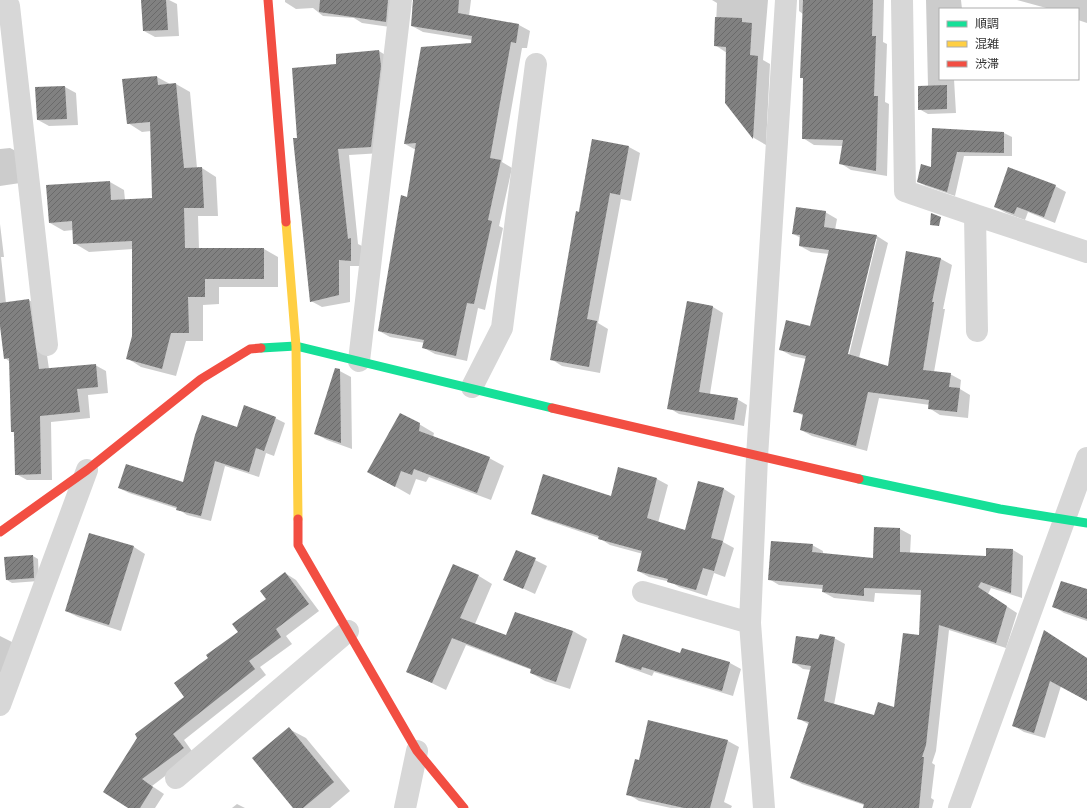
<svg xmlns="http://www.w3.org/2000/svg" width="1087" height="808" font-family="'Golos Text','Noto Sans JP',sans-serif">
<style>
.shadow{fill:#0003;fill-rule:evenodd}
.building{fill:url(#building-hatch)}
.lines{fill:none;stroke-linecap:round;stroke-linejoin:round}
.street{stroke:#d7d7d7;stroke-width:22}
.fast{stroke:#16e098;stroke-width:9}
.slow{stroke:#ffcf43;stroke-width:9}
.jam{stroke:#f24e42;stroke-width:9}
</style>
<defs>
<pattern id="building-hatch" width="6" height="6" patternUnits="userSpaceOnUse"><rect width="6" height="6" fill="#818181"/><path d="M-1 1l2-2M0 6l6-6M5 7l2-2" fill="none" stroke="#6a6a6a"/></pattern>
</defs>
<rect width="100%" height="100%" fill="#fff"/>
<!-- shadow -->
<path class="shadow" d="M142,0h27l8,4 2,32 -24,1 -11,-6z
M285,0h117l-5,28 -35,-5 -8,-5 -31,-2 -10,-8 -17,1 -11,-7z
M413,0h58l-2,16 50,9 11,6 -3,17h-5l-20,114 10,6 -13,58 4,2 -18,82 -7,-2 -11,53 -32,-7 -11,-6 1,-5 -35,-6 -11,-6 29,-133 8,-48 -11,-6 67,-100 1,-4 -50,-8 -11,-6z
M712,0h56l-5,60 7,4 -4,81 -12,-7 -28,-36 1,-49 -12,-8 2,-42z
M799,0h85l-1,42 4,2 -2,58 4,2 -2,72 -36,-6 -11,-7 3,-17 -29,-1 -11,-7 1,-59 -1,-65 -4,-3z
M926,0h35l1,9h-22v70h14l2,34 -28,1 -9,-5 9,-23z
M1017,0h70v23l-9,-3v-11h-28z
M379,51l11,7 -8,95 -33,2 9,89 4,2 -1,20h-11v36l-28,5 -11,-6 -13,-162 40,-74 -1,-10z
M157,77l13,7h6l14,8 7,76h5l14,9 2,39h-20l1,33h65l14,8v30h-59v17l-16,1v36h-17l-10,35 -35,-9 -14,-9 6,-22v-87l-44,3 -15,-9 -1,-13 -9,1 -14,-8 60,-41 14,8 1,10 28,-1 -2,-68 -9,1 -14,-9z
M65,87l11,6 2,32 -29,1 -11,-6z
M933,129l71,4 8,4v19h-48l-9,40 -29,-10 -8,-4 14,-14z
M592,140l37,7 11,6 -9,48 -10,-2 -23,124 10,6 -8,44 -38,-7 -11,-7z
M10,148l14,7 3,27 -27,4v-37z
M1055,186l11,6 -11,31 -27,-11 -3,8 -19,-7 -11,-6z
M825,212l12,7 -2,11 42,6 11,7 -29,115 30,9 18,-115 34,7 11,6 -9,44h2l-11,63 16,2 11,6 -1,9 10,6 -2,23 -28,-3 -11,-7 1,-3 -51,-7 -12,53 -55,-15 -11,-6 3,-14 -10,-5 12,-52 -14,-3 -11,-6 30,-23 18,-73 -18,-2 -11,-6 1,-8 -8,-4zM875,239h2l-29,120 -2,-1z
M0,224l4,33h-3l5,46 23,-3 11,7 9,62 46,-4 11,6 2,22 -20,2 2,23 -39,4 1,58h-25l-11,-6 -6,-112 -5,-4 -5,-41z
M688,302l25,5 10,6 -13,81 27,5 10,6 -3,21 -65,-12 -10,-6z
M336,369l15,8 1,72 -25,-9 -11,-6z
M275,418l10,5 -11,33 -8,-3 -7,24 -34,-11 -14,55 -24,-6 -9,-6 -49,-16 -10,-5 65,-5z
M419,424l15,9 -1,4 56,21 15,8 -13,34 -62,-23 -3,5 -10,-3 -6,16 -42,-24z
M619,469l38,10 11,6 -10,38 28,8 13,-49 25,7 11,7 -12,46 11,6 -9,29 -11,-4 -7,23 -28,-9 -8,-5 -22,-5 -11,-6 5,-17 -33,-9 -11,-7 -56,-19 -11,-6 79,-16z
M875,528l25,1 11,6 -1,19 77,3 26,-7 10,6 -1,42 -31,-10 -3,6 29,19 -11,35 -57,-18 -13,121 -4,12 3,2 -4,33 3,2 -2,8h-68v-3l-62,-21 -11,-6 17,-54 -10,-6 13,-48 -8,-1 -10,-7 26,-22 15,-2 11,6 -11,61 41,12 20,-9 25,-72 1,-41 -46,-2 -1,9 -40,-4 -11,-6v-3l-44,-4 -10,-6 43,-34 11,6v3l51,5z
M90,534l44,13 11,7 -24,77 -43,-14 -12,-6z
M517,551l30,15 -12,28 -30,-14z
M33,556l5,3 1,22 -27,2 -5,-3 -2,-22z
M285,573l11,7 23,31 -33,25 6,8 -32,23 6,8 -82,65 10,14 -42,32 12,8 -9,14h-25l-26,-17 82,-94 23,-39 30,-26 28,-33z
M479,576l13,8 -17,40 32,13 9,-24 57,18 14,8 -17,50 -25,-8 -14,-8 1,-3 -66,-25 -20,45 -39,-19z
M1087,590v31l-23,-8 -11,-7z
M0,636l16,8 -16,30z
M1055,638l32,20v42l-26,-14 -16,52 -21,-6 -10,-6z
M682,649l48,14 11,6 -8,27 -79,-24 -2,4 -25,-9 -11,-6 65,-7z
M649,721l79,20 11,6 -15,55 8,4 -1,2h-60l-32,-7 -11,-7 12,-33z
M289,729l17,9 44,53 -20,17h-35z
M237,804l8,4h-13z"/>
<!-- building -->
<path class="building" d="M141,0h25l2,30 -25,1z
M320,0h68l-2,22 -67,-10z
M413,0h46l-1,13 61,11 -3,19 -5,-1 -21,116 11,2 -13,60 4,1 -18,83 -7,-1 -11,53 -34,-8 2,-8 -46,-9 23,-136 6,2 9,-54 -12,1 17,-97 50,-4 1,-7 -61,-10z
M803,0h70l-1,36h4l-2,60h4l-2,75 -37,-7 4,-24 -41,-1 1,-61h-3z
M715,17l27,1v4l10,1 -2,32 8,1 -5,83 -28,-36 1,-56 -12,-1z
M379,50l2,16 -10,81 -33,2 10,90 3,-1v23l-12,-1v35l-29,7 -17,-164h4l-5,-70 44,-4v-10z
M157,76l1,9 18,-2 8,85 18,-1 2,41h-20l1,40h79v31h-59v18h-17l1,36h-18l-9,36 -36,-10 6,-23v-95l-59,3 -1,-23 -23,2 -3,-38 64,-4 1,19 41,-2 -2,-76 -23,2 -5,-45z
M947,85v24l-29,1v-24z
M65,86l2,33 -30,1 -2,-33z
M932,128l72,4v21l-47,-1 -10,40 -30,-10 4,-18 10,3z
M592,139l37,7 -9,49 -10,-2 -23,126 10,2 -8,46 -39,-7 26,-149 3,1z
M1008,167l48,18 -12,32 -27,-10 -3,7 -20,-7z
M796,207l30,4 -2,16 53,8 -29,119 40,12 18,-115 35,7 -9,44h2l-11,68 28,3 -2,14 11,1 -3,24 -29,-3 1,-9 -61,-8 -12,54 -56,-16 3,-16 -10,-2 13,-56 -27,-6 7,-30 24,6 19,-76 -30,-4 1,-11 -8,-1z
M931,213l10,4 -2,9 -9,-1z
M29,299l10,70 57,-5 2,23 -21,2 3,23 -40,4 1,58 -26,1 -1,-43h-3l-2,-74 -5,1 -4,-33v-23z
M687,301l26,5 -14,86 39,6 -4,22 -67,-11z
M335,368l5,1 1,74 -27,-9z
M244,405l32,12 -12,34 -8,-3 -7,24 -34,-11 -14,55 -25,-6 1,-3 -59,-19 8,-24 57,18 12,-47 7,-20 35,12z
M400,413l20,10 -1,8 71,26 -13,36 -63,-24 -2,6 -11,-4 -6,16 -28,-15z
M618,467l39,11 -10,40 38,12 13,-49 26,7 -13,50 12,3 -9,30 -11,-3 -7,22 -29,-8 1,-3 -31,-8 5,-20 -44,-12 1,-3 -68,-22 12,-40 68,22z
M874,527l26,1v24l86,4v-8l27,1 -2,44 -30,-11 -3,5 29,19 -11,37 -57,-18 -13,120 -4,12h2l-5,51h-56l1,-4 -74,-26 19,-56 -12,-3 14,-53 -19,-3 4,-27 22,3 2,-5 15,3 -11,64 50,14 4,-13 16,5 9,-74 16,2 2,-45 -57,-2v8l-42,-4 1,-7 -55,-5 3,-39 42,3 -1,8 61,6z
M89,533l45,13 -25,79 -44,-14z
M516,550l20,8 -13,31 -20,-9z
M33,555l1,23 -28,2 -2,-23z
M453,564l26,11 -19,43 46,17 9,-23 58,19 -17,51 -26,-9 1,-4 -79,-31 -20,45 -26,-11z
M285,572l24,32 -33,25 5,8 -32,24 6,8 -82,65 11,14 -42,31 11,8 -13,21h-12l-25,-16 34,-54 -2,-4 49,-37 -10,-14 34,-25 -2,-3 32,-23 -6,-8 34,-25 -6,-8z
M1061,581l26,8v30l-35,-12z
M1044,630l43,28v43l-37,-20 -16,52 -22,-7z
M623,634l57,19 2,-5 48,14 -8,29 -80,-24 -1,3 -26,-8z
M648,720l80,20 -18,68h-26l-58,-13 9,-36 4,1z
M289,727l45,55 -31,26h-10l-41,-50z"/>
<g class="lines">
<!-- street -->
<path class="street" d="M902,0l3,191 70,24 2,116
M0,5l9,1 38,339
M975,215l112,37
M359,361l42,-361
M472,387l30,-59 34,-264
M643,592l107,31
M0,705l87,-235
M176,778l172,-147
M405,808l12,-57
M764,808l-14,-185 7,-166 29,-457
M959,808l128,-350"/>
<!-- fast -->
<path class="fast" d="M261,348l35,-2 256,62
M859,479l141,30 87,14"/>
<!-- slow -->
<path class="slow" d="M286,222l10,124 2,173"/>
<!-- jam -->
<path class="jam" d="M268,0l18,222
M552,408l307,71
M298,519v26l119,206 47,57
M0,532l87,-62 114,-91 49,-30 11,-1"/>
</g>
<!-- legend -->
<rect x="939" y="8" width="140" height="72" fill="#ffffff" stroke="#adadad"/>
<rect x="947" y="21" width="20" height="6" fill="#16e098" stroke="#adadad"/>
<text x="975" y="28" font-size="12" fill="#333333">順調</text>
<rect x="947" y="41" width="20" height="6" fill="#ffcf43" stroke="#adadad"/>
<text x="975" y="48" font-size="12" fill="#333333">混雑</text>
<rect x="947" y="61" width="20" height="6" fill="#f24e42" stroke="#adadad"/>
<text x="975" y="68" font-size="12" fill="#333333">渋滞</text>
</svg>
